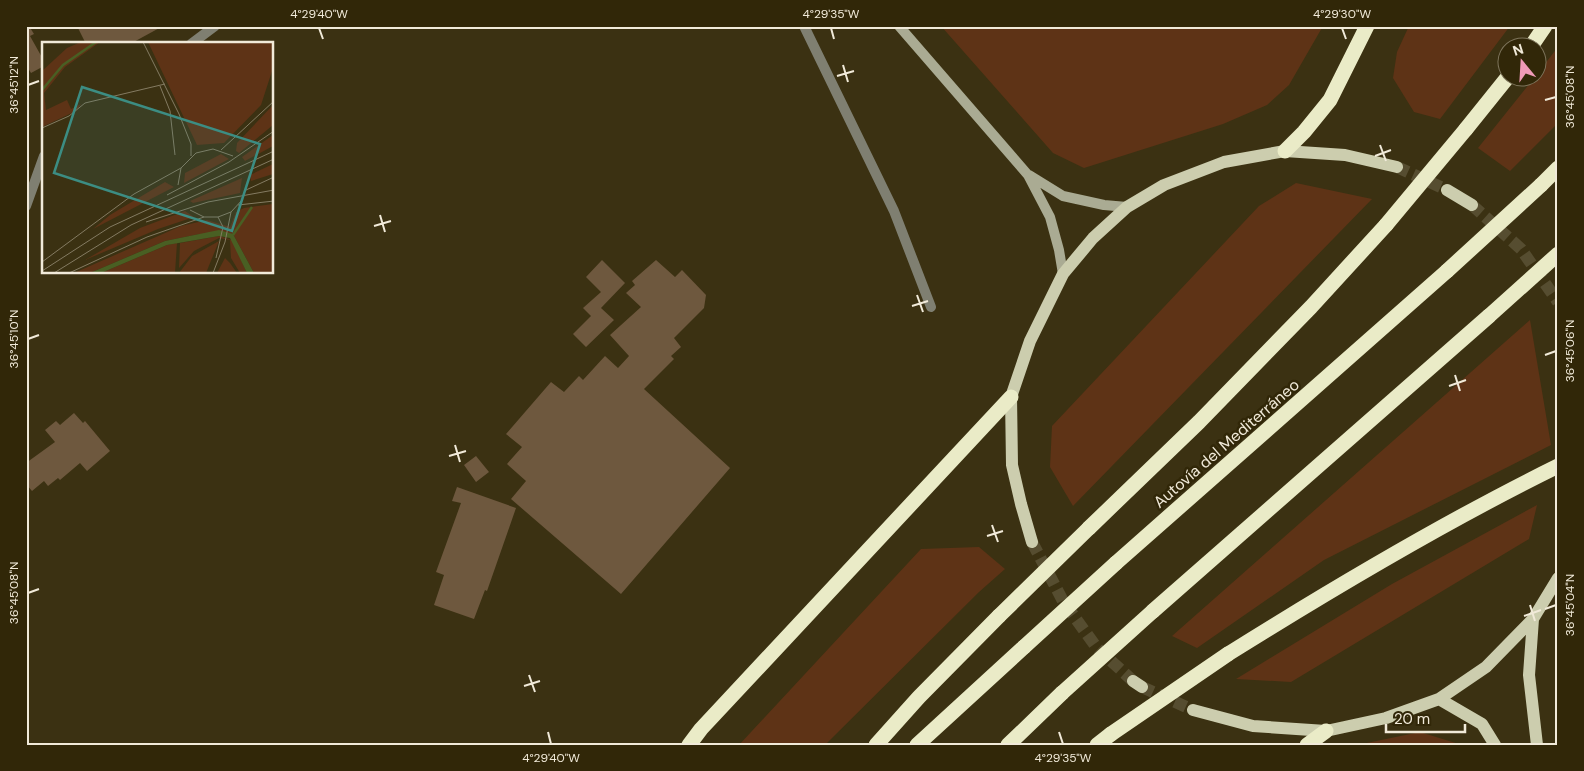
<svg xmlns="http://www.w3.org/2000/svg" width="1584" height="771" font-family="'DM Sans',sans-serif">
<style>
.green{fill:#5e3316}
.building{fill:#6e583e}
.lines{fill:none;stroke-linecap:round;stroke-linejoin:round}
.primary-tunnel{stroke:#564d30;stroke-width:12;stroke-dasharray:12 6;stroke-linecap:butt}
.minor{stroke:#7f7f71;stroke-width:10}
.secondary{stroke:#aaab93;stroke-width:10}
.primary{stroke:#cccdae;stroke-width:12}
.motorway{stroke:#eaebc7;stroke-width:15}
.motorway-bridge{stroke:#eaebc7;stroke-width:15}
.ticks{fill:none;stroke:#f1ead9;stroke-width:2}
.labels{text-anchor:middle;stroke-width:5;stroke-linejoin:round;paint-order:stroke}
.street-label{font-size:16px;fill:#f1ead9;stroke:#312708}
.inset-river{fill:none;stroke:#495f23;stroke-width:2.5}
.inset-road{fill:none;stroke:#847b62;stroke-width:1}
.view{fill:#3c8d83;fill-opacity:0.15;stroke:#3c8d83;stroke-width:2.5}
.inset-edge{fill:none;stroke:#f1ead9;stroke-width:2.5}
.neatline{fill:none;stroke:#f1ead9;stroke-width:2}
.ticks-label{font-size:12px;text-anchor:middle;fill:#f1ead9}
</style>
<rect width="100%" height="100%" fill="#3b3112"/>
<!-- green -->
<path class="green" d="M941,26h382l-34,59 -22,20 -44,19 -139,44 -31,-15z
M1409,26h101l-70,93 -26,-7 -21,-34 4,-26z
M1558,47v76l-48,48 -32,-23 56,-70h2l1,-4z
M1296,183l76,16 -299,307 -23,-39 2,-41 207,-220z
M1530,320l21,125 -227,115 -127,88 -25,-12z
M1537,505l-8,34 -238,143 -55,-3 156,-95z
M979,547l26,22 -26,23 -154,153h-86l182,-196z
M1420,732l42,13h-105z"/>
<!-- building -->
<path class="building" d="M26,26h3l5,8 -4,2 14,25v5l-13,7 -5,-8z
M77,26h86l-33,18h-44z
M602,260l23,23 -24,25 13,12 -28,27 -13,-13 18,-18 -8,-8 18,-16 -15,-15z
M656,260l19,17 7,-7 24,25 -2,13 -30,30 7,9 -10,9 3,3 -30,30 86,79 -109,126 -110,-95 15,-18 -19,-17 15,-17 -16,-13 45,-52 13,10 15,-16 4,4 22,-24 13,12 11,-12 -19,-21 31,-28 -15,-14 9,-8 -3,-4z
M74,413l9,10 2,-2 25,30 -23,20 -7,-8 -20,17 -2,-2 -10,8 -4,-5 -12,10 -6,-7v-21l29,-21 -10,-12 11,-9 4,4z
M476,456l13,16 -13,10 -12,-17z
M457,487l59,21 -29,83 -2,-1 -11,29 -40,-14 10,-30 -8,-3 25,-69 -9,-2z"/>
<g class="lines">
<!-- primary-tunnel -->
<path class="primary-tunnel" d="M1397,167l50,23
M1472,205l49,44 37,53
M1032,542l31,59 34,47 36,33
M1142,687l51,23"/>
<!-- minor -->
<path class="minor" d="M804,26l90,185 37,96
M191,44l24,-18
M26,206l18,-50"/>
<!-- secondary -->
<path class="secondary" d="M899,26l129,149 22,42 9,33 4,24
M1029,175l34,21 41,9 23,2"/>
<!-- primary -->
<path class="primary" d="M1447,190l25,15
M1032,542l-11,-38 -9,-39 -1,-68 19,-56 33,-67 30,-36 34,-31 37,-22 60,-23 61,-11 60,4 52,12
M1533,619l-4,56 8,70
M1133,681l9,6
M1439,699l43,25 13,21
M1193,710l60,16 73,5 60,-13 53,-19 47,-32 47,-48 25,-41"/>
<!-- motorway -->
<path class="motorway" d="M1530,48l15,-22
M1466,129l41,-51
M1285,151l19,-19 26,-32 37,-74
M1541,185l17,-17
M1089,528l110,-106 112,-115 75,-82
M1116,563l331,-292
M1153,611l336,-295
M1228,654c107,-67 216,-132 330,-188
M689,745l12,-16 310,-332
M876,745l43,-48 80,-81
M917,745l107,-98
M1008,745l54,-52
M1097,745l14,-11
M1307,745l19,-14"/>
<!-- motorway-bridge -->
<path class="motorway-bridge" d="M1386,225l80,-96
M1447,271l94,-86
M1489,316l69,-62
M999,616l90,-88
M1024,647l92,-84
M1062,693l91,-82
M1111,734l117,-80"/>
</g>
<!-- ticks -->
<path class="ticks" d="M319,28l4,11M831,28l3,11M1342,28l4,11M843,65l5,17M837,76l17,-5M28,85l11,-4M1545,100l11,-3M1380,145l6,16M1375,156l16,-6M380,215l5,17M374,226l17,-5M917,295l6,17M912,306l16,-5M28,339l11,-4M1545,355l11,-4M1455,375l5,16M1449,386l17,-6M455,445l5,17M449,456l17,-5M992,525l6,17M987,536l16,-5M28,593l11,-4M1530,605l5,16M1545,609l11,-4M1524,616l17,-6M529,675l6,17M524,686l16,-5M548,732l3,12M1059,732l4,12"/>
<g class="labels">
<!-- street labels -->
<g class="street-label">
<text transform="translate(1226 443) rotate(-41)" y="6">Autovía del Mediterráneo</text>
</g>
</g>
<!-- overview -->
<g transform="translate(42 42)">
<rect width="231" height="231" fill="#3b3112"/>
<path d="M39,0h19l-35,25 -21,26 2,17 21,-10 4,9 10,-5 -5,7 -34,16v-56l25,-23zM106,0h125v26l-12,37 -37,38 -27,2zM231,63v20l-34,28 -3,-2 1,-8zM231,93v11l-28,15 -3,-4zM179,112l8,5 -45,24 1,-10zM231,122v10l-22,7 -1,-6zM200,136l-2,15 -47,10 -3,-2zM123,140l9,5 -81,42 17,-14zM231,162v69h-19l-21,-39h-33l-35,7 -75,32h-16l107,-47 26,-6 23,7 6,-15 8,-4zM143,169l9,6 -36,12 -73,31 55,-32zM177,194l13,4 15,33h-7l-9,-15 -1,-18 -11,-2 -25,13 -15,17 1,-25zM177,199l-13,32h-27l13,-17zM135,201l-2,30h-74l66,-28zM183,216l5,5 7,10h-20z" fill="#5e3316"/>
<path d="M177,188l14,4 21,39h-7l-17,-35 -11,-2 -52,9 -66,28h-11l75,-32z" fill="#495f23"/>
<path class="inset-river" d="M0,48l21,-25 33,-23M191,193l19,-28"/>
<path class="inset-road" d="M101,0l36,72 12,30v12M118,44l10,25 5,44M0,86l27,-12 16,-13 80,-19M179,108l53,-49M136,143l3,-17 15,-15 17,-4 20,7M204,148l28,-13M125,153l62,-33 45,-31M196,163l36,-4M148,168l14,7h14l13,-5 12,-13M104,180l62,-20 66,-12M174,216l7,-31 -5,-10M0,220l92,-68 47,-26M0,229l68,-44 164,-76M12,231l77,-48 143,-66M27,231l78,-36 57,-20M171,231l12,-31 6,-30"/>
<path class="view" d="M40,45l178,57 -28,87 -178,-58z"/>
<rect width="231" height="231" class="inset-edge"/>
</g>
<!-- border -->
<rect width="1584" height="771" fill="none" stroke="#312708" stroke-width="55"/>
<!-- north arrow -->
<g transform="translate(1522 62) rotate(342)"><circle r="24" fill="#312708" stroke="#7e755c"/>
<path d="M0-4L9 19L0 12L-9 19Z" fill="#ef9ab7"/>
<text y="-8" font-size="14" font-weight="bold" text-anchor="middle" fill="#f1ead9">N</text>
</g>
<!-- scale -->
<path d="M1386 724v8h79v-8" fill="none" stroke="#f1ead9" stroke-width="2.5"/>
<text x="1394" y="724" font-size="15" fill="#f1ead9" stroke="#312708" stroke-width="4" paint-order="stroke">20 m</text>
<rect x="28" y="28" width="1528" height="716" class="neatline"/>
<g class="ticks-label">
<text x="319" y="18">4°29'40"W</text>
<text x="831" y="18">4°29'35"W</text>
<text x="1342" y="18">4°29'30"W</text>
<text transform="translate(14 85) rotate(-90)" y="4">36°45'12"N</text>
<text transform="translate(1570 97) rotate(-90)" y="4">36°45'08"N</text>
<text transform="translate(14 339) rotate(-90)" y="4">36°45'10"N</text>
<text transform="translate(1570 351) rotate(-90)" y="4">36°45'06"N</text>
<text transform="translate(14 593) rotate(-90)" y="4">36°45'08"N</text>
<text transform="translate(1570 605) rotate(-90)" y="4">36°45'04"N</text>
<text x="551" y="762">4°29'40"W</text>
<text x="1063" y="762">4°29'35"W</text>
</g>
</svg>
